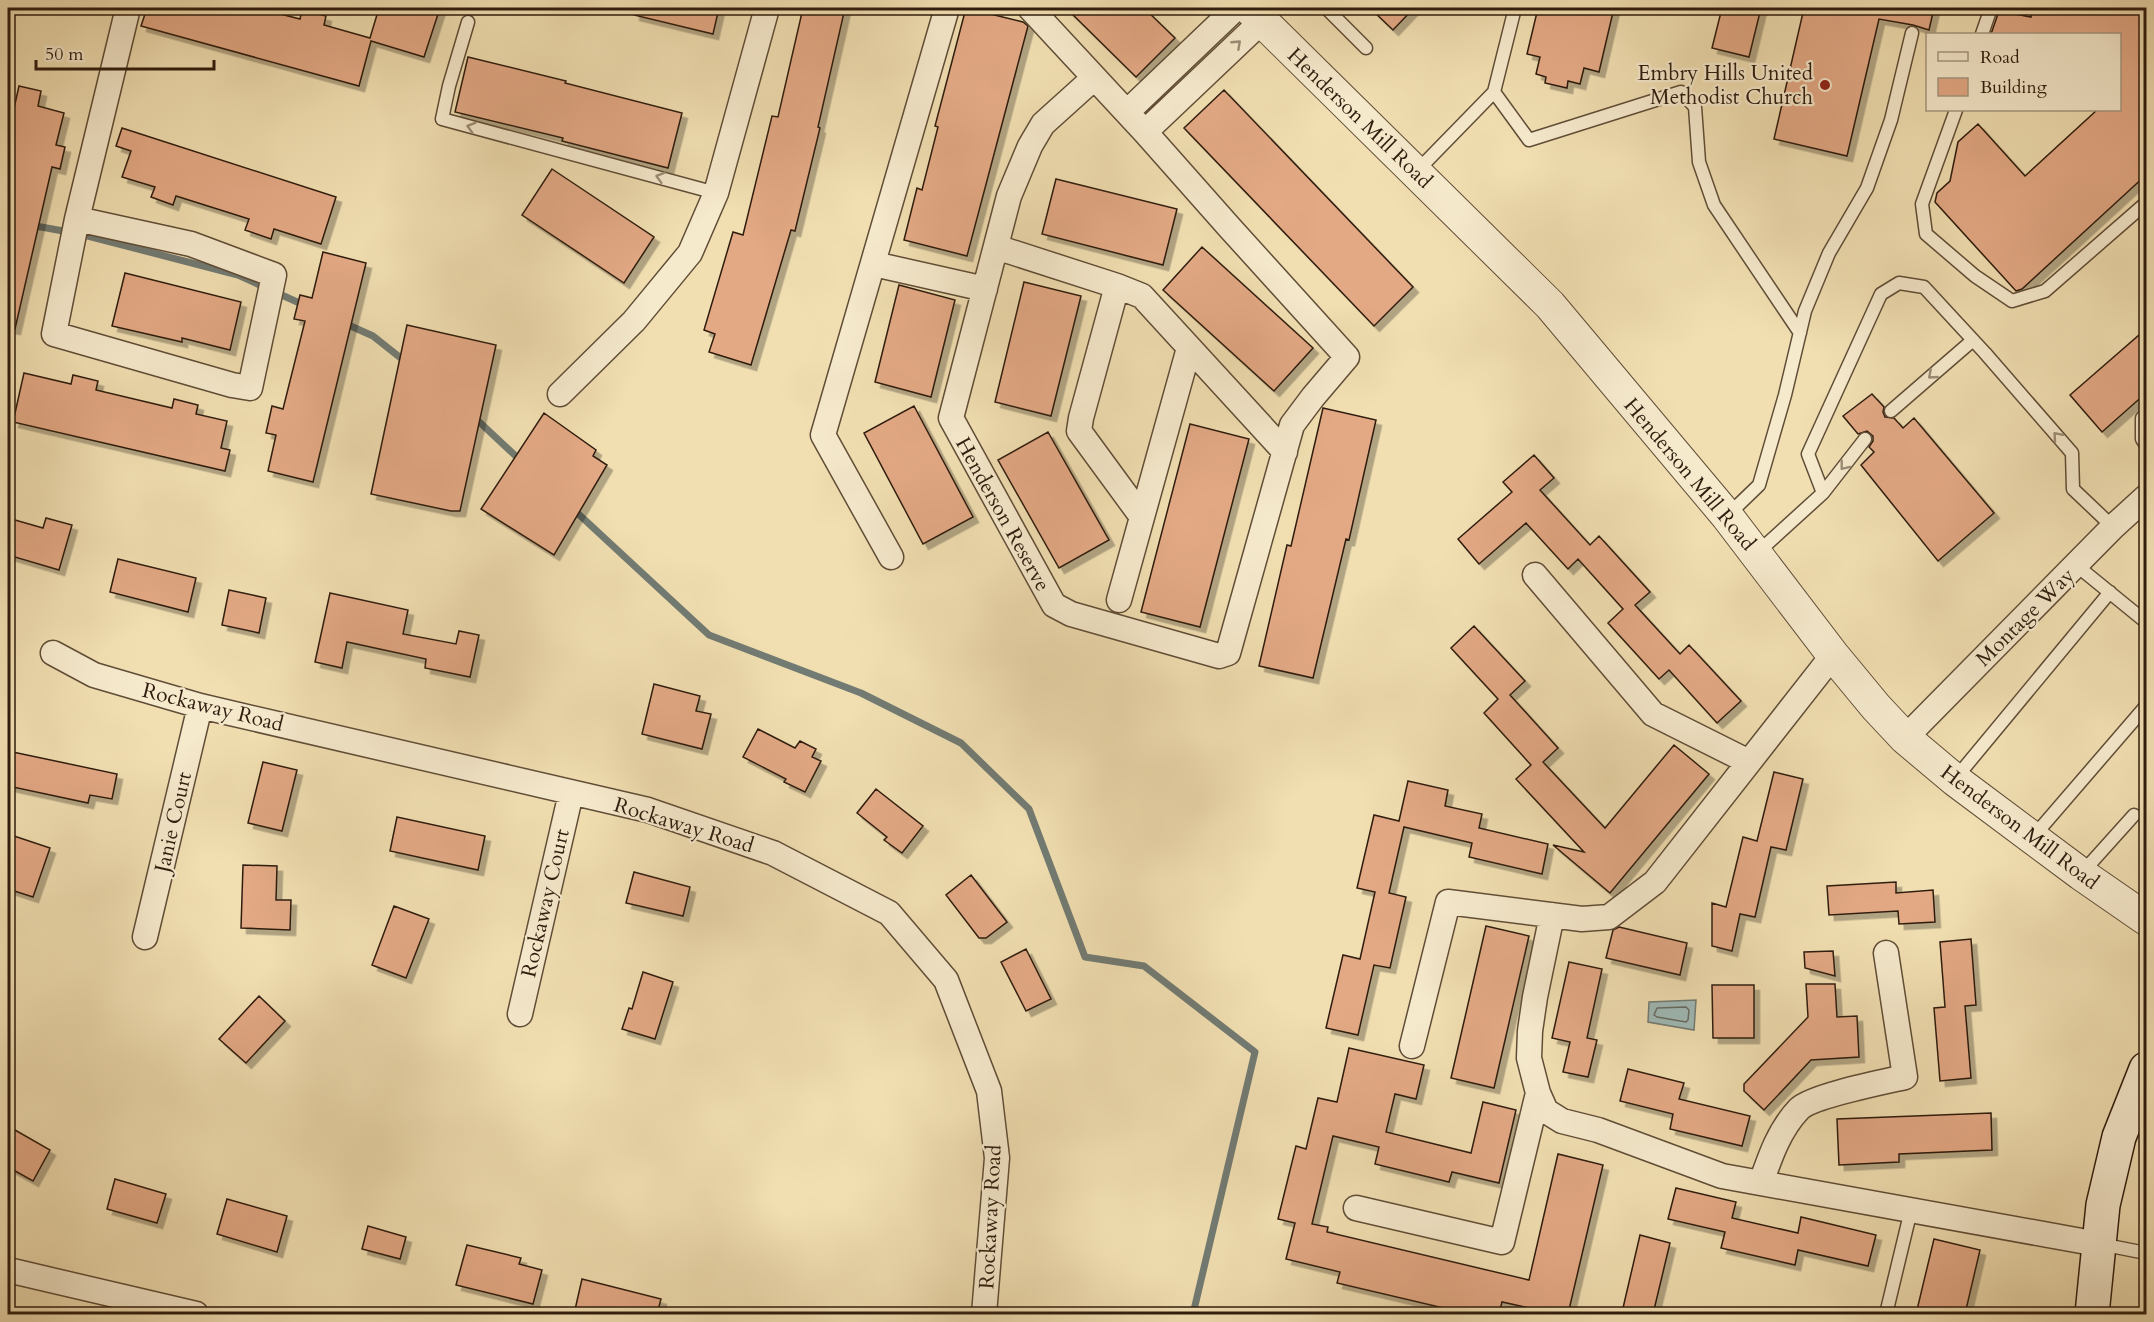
<svg xmlns="http://www.w3.org/2000/svg" width="2154" height="1322" font-family="Cardo,serif">
<style>
.water{fill:#9fbab7;stroke:#727b73;stroke-width:1.5}
.lines{fill:none;stroke-linecap:round;stroke-linejoin:round}
.shore{stroke:#676b62;stroke-width:1.5}
.stream{stroke:#727b73;stroke-width:7}
.building{fill:#e3a985;stroke:#2f1c0e;stroke-width:1.5;filter:url(#shadow)}
.service-casing{stroke:#604d37;stroke-width:15}
.minor-casing{stroke:#604d37;stroke-width:27}
.tertiary-casing{stroke:#604d37;stroke-width:34}
.secondary-casing{stroke:#2f1c0e;stroke-width:36}
.service{stroke:#f6eacd;stroke-width:12}
.minor{stroke:#f6eacd;stroke-width:24}
.tertiary{stroke:#f6eacd;stroke-width:32}
.secondary{stroke:#f6eacd;stroke-width:33}
.oneway{stroke:#9c8d77}
.poi-dot{fill:#8f2418;stroke:#f6eacd;stroke-width:2}
.labels{text-anchor:middle;stroke-width:4.5;stroke-linejoin:round;paint-order:stroke}
.poi-label{font-size:21px;fill:#2f1c0e;stroke:#f6eacd;text-anchor:end}
.street-label{font-size:21px;fill:#2f1c0e;stroke:#f6eacd}
</style>
<defs>
<filter id="shadow"><feDropShadow dx="5.5" dy="5.5" stdDeviation="0" flood-color="#0004"/></filter>
</defs>
<rect width="100%" height="100%" fill="#f1dfb2"/>
<filter id="stains"><feTurbulence type="fractalNoise" baseFrequency=".00333" numOctaves="4"/><feColorMatrix values="0 0 0 0 .2 0 0 0 0 .09 0 0 0 0 .02 0 0 0 .5 -.17"/></filter>
<radialGradient id="worn" r=".72"><stop offset=".6" stop-color="#630" stop-opacity="0"/><stop offset="1" stop-color="#630" stop-opacity=".3"/></radialGradient>
<!-- water -->
<path class="water" d="M1696,1000l-2,30 -46,-8 1,-20z"/>
<g class="lines">
<!-- shore -->
<path class="shore" d="M1686,1007l3,3 -1,10 -2,2 -29,-5 -3,-2 3,-7z"/>
<!-- stream -->
<path class="stream" d="M30,225l50,9 158,41 68,31
M344,323l29,13 34,27
M474,417l47,44
M573,509l136,126 152,58 100,50 68,66 56,148 59,9 111,86 -62,262"/>
</g>
<!-- building -->
<path class="building" d="M147,8h110l43,11 2,-9 24,6 -2,9 46,13 9,-30h61l-16,49 -53,-16 -12,45 -218,-60z
M635,8h84l-6,26 -79,-19z
M803,8h42l-27,119 2,1 -25,103 -4,-1 -40,135 -42,-13 6,-18 -11,-4 29,-98 10,3 29,-119 6,1z
M966,8l57,14 5,4 -61,230 -63,-16 13,-52 5,2 16,-63 -3,-1z
M1066,8h78l31,30 -39,39z
M1370,8h44l-21,22z
M1538,8h76l-15,64 -15,-4 -4,16 -12,-3 -1,7 -22,-5 1,-6 -10,-3 4,-17 -13,-3z
M1722,8h39l-12,49 -37,-9z
M1804,8h130l-5,22 -16,-5 -34,-6 -32,137 -73,-17z
M2032,8h114v167l-124,114 -6,2 -81,-89 2,-9 13,-12 8,-39 20,-18 47,52 72,-66h23v-76h-129l8,-23 32,6z
M468,57l98,24 -1,2 117,30 -14,55 -106,-27 1,-3 -108,-26z
M19,86l22,5 -3,15 26,7 -8,32 9,2 -5,22 -8,-2 -37,162 -7,-1v-193z
M1224,90l189,197 -39,39 -190,-198z
M122,128l214,69 -15,47 -47,-15 -3,10 -26,-9 4,-11 -73,-23 -3,9 -22,-8 4,-10 -33,-10 9,-26 -15,-5z
M552,169l102,68 -30,46 -102,-68z
M1056,179l121,30 -14,56 -121,-31z
M1202,247l111,101 -39,43 -111,-101z
M323,252l43,11 -53,219 -45,-11 8,-36 -10,-2 6,-27 11,3 22,-88 -11,-2 6,-24 12,3z
M125,273l116,29 -11,48 -48,-12v4l-70,-16z
M1024,282l57,14 -30,120 -56,-14z
M899,285l56,15 -24,97 -56,-15z
M407,325l89,20 -36,166h-9l-80,-17z
M2146,329v64l-44,39 -32,-37z
M24,373l47,11 2,-9 25,6 -2,9 76,18 2,-9 24,6 -2,9 31,7 -6,27 9,2 -5,21 -212,-49z
M1872,394l12,13 -1,5 2,5 9,1 9,10 11,-10 80,95 -56,48 -77,-96 13,-13 -5,-5 4,-6v-5l-6,-5 -9,3 -15,-18z
M914,406l59,111 -50,27 -59,-111z
M1323,408l53,12 -27,120 -3,-1 -33,139 -54,-12 28,-121 4,1z
M544,413l52,37 -3,6 14,9 -53,90 -73,-46z
M1190,424l59,15 -49,188 -59,-15z
M1048,432l61,108 -50,28 -61,-108z
M1534,455l20,23 -14,12 50,55 9,-9 51,56 -15,13 45,49 9,-9 52,56 -24,22 -48,-53 -10,9 -51,-56 15,-14 -45,-50 -10,10 -42,-46 -47,41 -21,-25 54,-47 -9,-10z
M8,518l35,10 3,-10 26,7 -13,45 -51,-15z
M118,559l78,19 -8,34 -78,-20z
M229,590l37,8 -7,35 -37,-8z
M330,593l78,17 -5,24 53,10 3,-13 20,4 -9,42 -45,-9 1,-9 -79,-17 -5,26 -27,-6z
M1474,626l51,55 -15,14 48,53 -15,14 62,66 69,-83 35,29 -99,119 -57,-48 31,7 -68,-73 15,-14 -47,-52 14,-14 -47,-51z
M654,684l46,12 -4,15 15,3 -9,35 -60,-15z
M758,729l37,19 5,-7 16,8 -4,8 9,4 -16,31 -21,-10 2,-3 -43,-22z
M8,751l109,23 -5,25 -22,-4 -2,8 -80,-17z
M263,762l34,8 -15,61 -34,-8z
M1774,772l29,7 -17,71 -15,-3 -16,70 -15,-3 -8,37 -20,-5v-43l14,4 17,-70 14,4z
M1408,781l40,9 -3,16 37,8 -3,14 69,16 -6,30 -73,-17 3,-14 -68,-16 -15,66 17,4 -16,71 -16,-3 -16,70 -32,-7 17,-73 17,4 15,-67 -18,-4 17,-73 25,6z
M876,789l47,37 -21,27 -18,-13 3,-3 -30,-24z
M397,817l88,19 -7,34 -88,-19z
M8,834l42,14 -17,49 -25,-8z
M243,865l34,1 -1,34h15l-1,30 -49,-2z
M634,872l56,15 -7,29 -57,-13z
M971,875l36,47 -21,16h-7l-33,-43z
M1896,882v11l37,-3 2,32 -36,2 -1,-13 -69,4 -2,-29z
M394,906l35,13 -23,59 -34,-13z
M1486,926l43,10 -35,152 -43,-10z
M1619,927l68,16 -7,32 -74,-17 7,-28z
M1971,939l5,66 -11,1 6,72 -31,3 -6,-73 11,-1 -5,-65z
M1026,949l25,50 -25,12 -25,-49z
M1833,951l2,25 -30,-8 -1,-16z
M1569,962l33,7 -15,69 10,2 -9,37 -25,-5 7,-30 -18,-4z
M643,972l30,10 -18,57 -33,-10 7,-21 3,1z
M1806,984h29l2,33 20,-1 2,41 -48,3 -47,50 -20,-19v-7l64,-67z
M1712,985h42v53h-41z
M259,996l26,25 -39,42 -27,-24z
M1349,1048l75,17 -8,34 -21,-5 -9,38 85,21 12,-51 33,8 -17,73 -47,-11 -3,10 -74,-18 4,-17 -46,-11 -21,88 16,3 -1,5 202,48 29,-126 45,11 -35,149h-11l-55,-12 -3,12h-30l-132,-31 3,-11 -54,-13 9,-36 -17,-4 18,-73 10,3 12,-51 19,4z
M1628,1069l56,14 -5,16 71,17 -8,30 -72,-17 3,-15 -53,-13z
M1991,1113l1,37 -93,4v8l-60,3 -2,-46z
M8,1126l42,24 -17,31 -25,-14z
M115,1179l51,15 -9,29 -50,-14z
M1676,1188l60,14 -4,16 66,15 3,-16 75,18 -8,31 -70,-16 -3,15 -74,-17 4,-16 -57,-13z
M227,1199l60,17 -10,36 -60,-18z
M368,1226l38,11 -6,22 -38,-10z
M1640,1235l30,8 -17,71 -30,-6z
M1934,1239l46,11 -15,64h-49z
M467,1245l54,13 -2,6 23,6 -9,34 -77,-19z
M582,1279l79,20 -4,15h-83z"/>
<g class="lines">
<!-- service casing -->
<g class="service-casing">
<path id="service" d="M1326,8l40,40
M468,22l-19,64 -7,33 274,74
M1982,34l9,-26
M1494,92l35,48 152,-48 14,15 4,55 15,43 86,128
M1956,110l-34,94 4,30 49,42 37,25 33,-10 101,-88
M1417,171l77,-79 21,-84
M1891,411l82,-71
M2146,414l-4,4v21l4,6
M1823,493l-15,-39 73,-160 18,-11 25,4 61,66 87,100 1,36 40,38
M1728,515l31,-30 26,-90 20,-84 24,-58 38,-65 24,-68 21,-87
M1757,553l66,-60 42,-54
M2076,565l70,57
M1955,779l155,-187
M2033,837l113,-131
M2081,874l53,-59
M2100,1244l46,9
M1886,1314l25,-104"/>
</g>
<!-- minor casing -->
<g class="minor-casing">
<path id="minor" d="M1030,8l115,124 85,96 117,129 -34,40 -21,28 -64,228 -9,3 -148,-42 -17,-9 -103,-187 58,-222 21,-50 13,-22 51,-46
M1127,112l109,-104
M1145,132l117,-111
M77,219l114,25 83,31 -24,113 -18,-3 -178,-51 23,-115 51,-211
M996,247l121,39 25,10 143,156
M874,264l111,25
M1117,286l-36,132 -2,13 63,86
M560,394l74,-73 56,-68 26,-60 51,-185
M891,557l-68,-122 124,-427
M1535,575l118,139 96,48
M1119,600l70,-252
M53,653l41,22 106,31 448,104 125,43 116,60 57,67 43,111 8,67 -13,156
M1905,738l208,-211 33,-30
M1552,915l-17,82 -5,34 -1,27 9,35 8,18 16,10 36,9 124,46 376,68
M145,937l55,-231
M520,1014l51,-221
M1412,1046l36,-144 134,17 27,-2 46,-35 178,-227
M1761,1183c9,-26 18,-53 38,-74 13,-13 84,-27 106,-32l-19,-124
M1356,1208l146,34 36,-149
M8,1270l188,44"/>
</g>
<!-- tertiary casing -->
<g class="tertiary-casing">
<path id="tertiary" d="M1249,8l301,297 177,211 106,139 43,52 29,31 50,42 126,94 65,45"/>
</g>
<!-- secondary casing -->
<g class="secondary-casing">
<path id="secondary" d="M2092,1314l11,-109 16,-68 27,-68"/>
</g>
<!-- service -->
<use href="#service" class="service"/>
<!-- minor -->
<use href="#minor" class="minor"/>
<!-- tertiary -->
<use href="#tertiary" class="tertiary"/>
<!-- secondary -->
<use href="#secondary" class="secondary"/>
</g>
<!-- one-way arrows -->
<defs><path id="oneway-chevron" d="M-2-3.5L2.5 0L-2 3.5" fill="none" stroke-width="1.6" stroke-linecap="round" stroke-linejoin="round" transform="scale(1.5)"/></defs>
<g class="oneway">
<use href="#oneway-chevron" transform="translate(1237 44) rotate(-43)"/>
<use href="#oneway-chevron" transform="translate(471 127) rotate(-164)"/>
<use href="#oneway-chevron" transform="translate(660 177) rotate(-164)"/>
<use href="#oneway-chevron" transform="translate(1932 375) rotate(139)"/>
<use href="#oneway-chevron" transform="translate(2057 436) rotate(-131)"/>
<use href="#oneway-chevron" transform="translate(1844 466) rotate(128)"/>
</g>
<!-- markers -->
<circle class="poi-dot" cx="1825" cy="85" r="6"/>
<g class="labels">
<!-- poi labels -->
<g class="poi-label">
<text x="1813" y="80">Embry Hills United<tspan x="1813" dy="24">Methodist Church</tspan></text>
</g>
<!-- street labels -->
<g class="street-label">
<text transform="translate(1360 118) rotate(44)" y="7">Henderson Mill Road</text>
<text transform="translate(1690 474) rotate(50)" y="7">Henderson Mill Road</text>
<text transform="translate(1003 514) rotate(61)" y="7">Henderson Reserve</text>
<text transform="translate(2025 617) rotate(-45)" y="7">Montage Way</text>
<text transform="translate(213 707) rotate(14)" y="7">Rockaway Road</text>
<text transform="translate(173 822) rotate(-77)" y="7">Janie Court</text>
<text transform="translate(684 825) rotate(17)" y="7">Rockaway Road</text>
<text transform="translate(2020 827) rotate(37)" y="7">Henderson Mill Road</text>
<text transform="translate(545 903) rotate(-77)" y="7">Rockaway Court</text>
<text transform="translate(990 1217) rotate(-87)" y="7">Rockaway Road</text>
</g>
</g>
<!-- margin -->
<rect width="2154" height="1322" fill="none" stroke="#f1dfb2" stroke-width="30"/>
<rect x="9" y="9" width="2136" height="1304" fill="none" stroke="#2f1c0e" stroke-width="3"/>
<rect x="15" y="15" width="2124" height="1292" fill="none" stroke="#2f1c0e" stroke-width="1.5"/>
<!-- legend -->
<rect x="1926" y="33" width="195" height="78" fill="#f6eacd" stroke="#a69881" stroke-width="1.5"/>
<rect x="1938" y="52" width="30" height="9" fill="#f6eacd" stroke="#a69881" stroke-width="1.5"/>
<text x="1980" y="63" font-size="18" fill="#2f1c0e">Road</text>
<rect x="1938" y="78" width="30" height="18" fill="#e3a985" stroke="#a69881" stroke-width="1.5"/>
<text x="1980" y="93" font-size="18" fill="#2f1c0e">Building</text>
<!-- scale -->
<path d="M36 60v9h178v-9" fill="none" stroke="#2f1c0e" stroke-width="3"/>
<text x="45" y="60" font-size="18" fill="#2f1c0e" stroke="#f6eacd" stroke-width="4.5" paint-order="stroke">50 m</text>
<rect width="100%" height="100%" filter="url(#stains)"/>
<rect width="100%" height="100%" fill="url(#worn)"/>
</svg>
